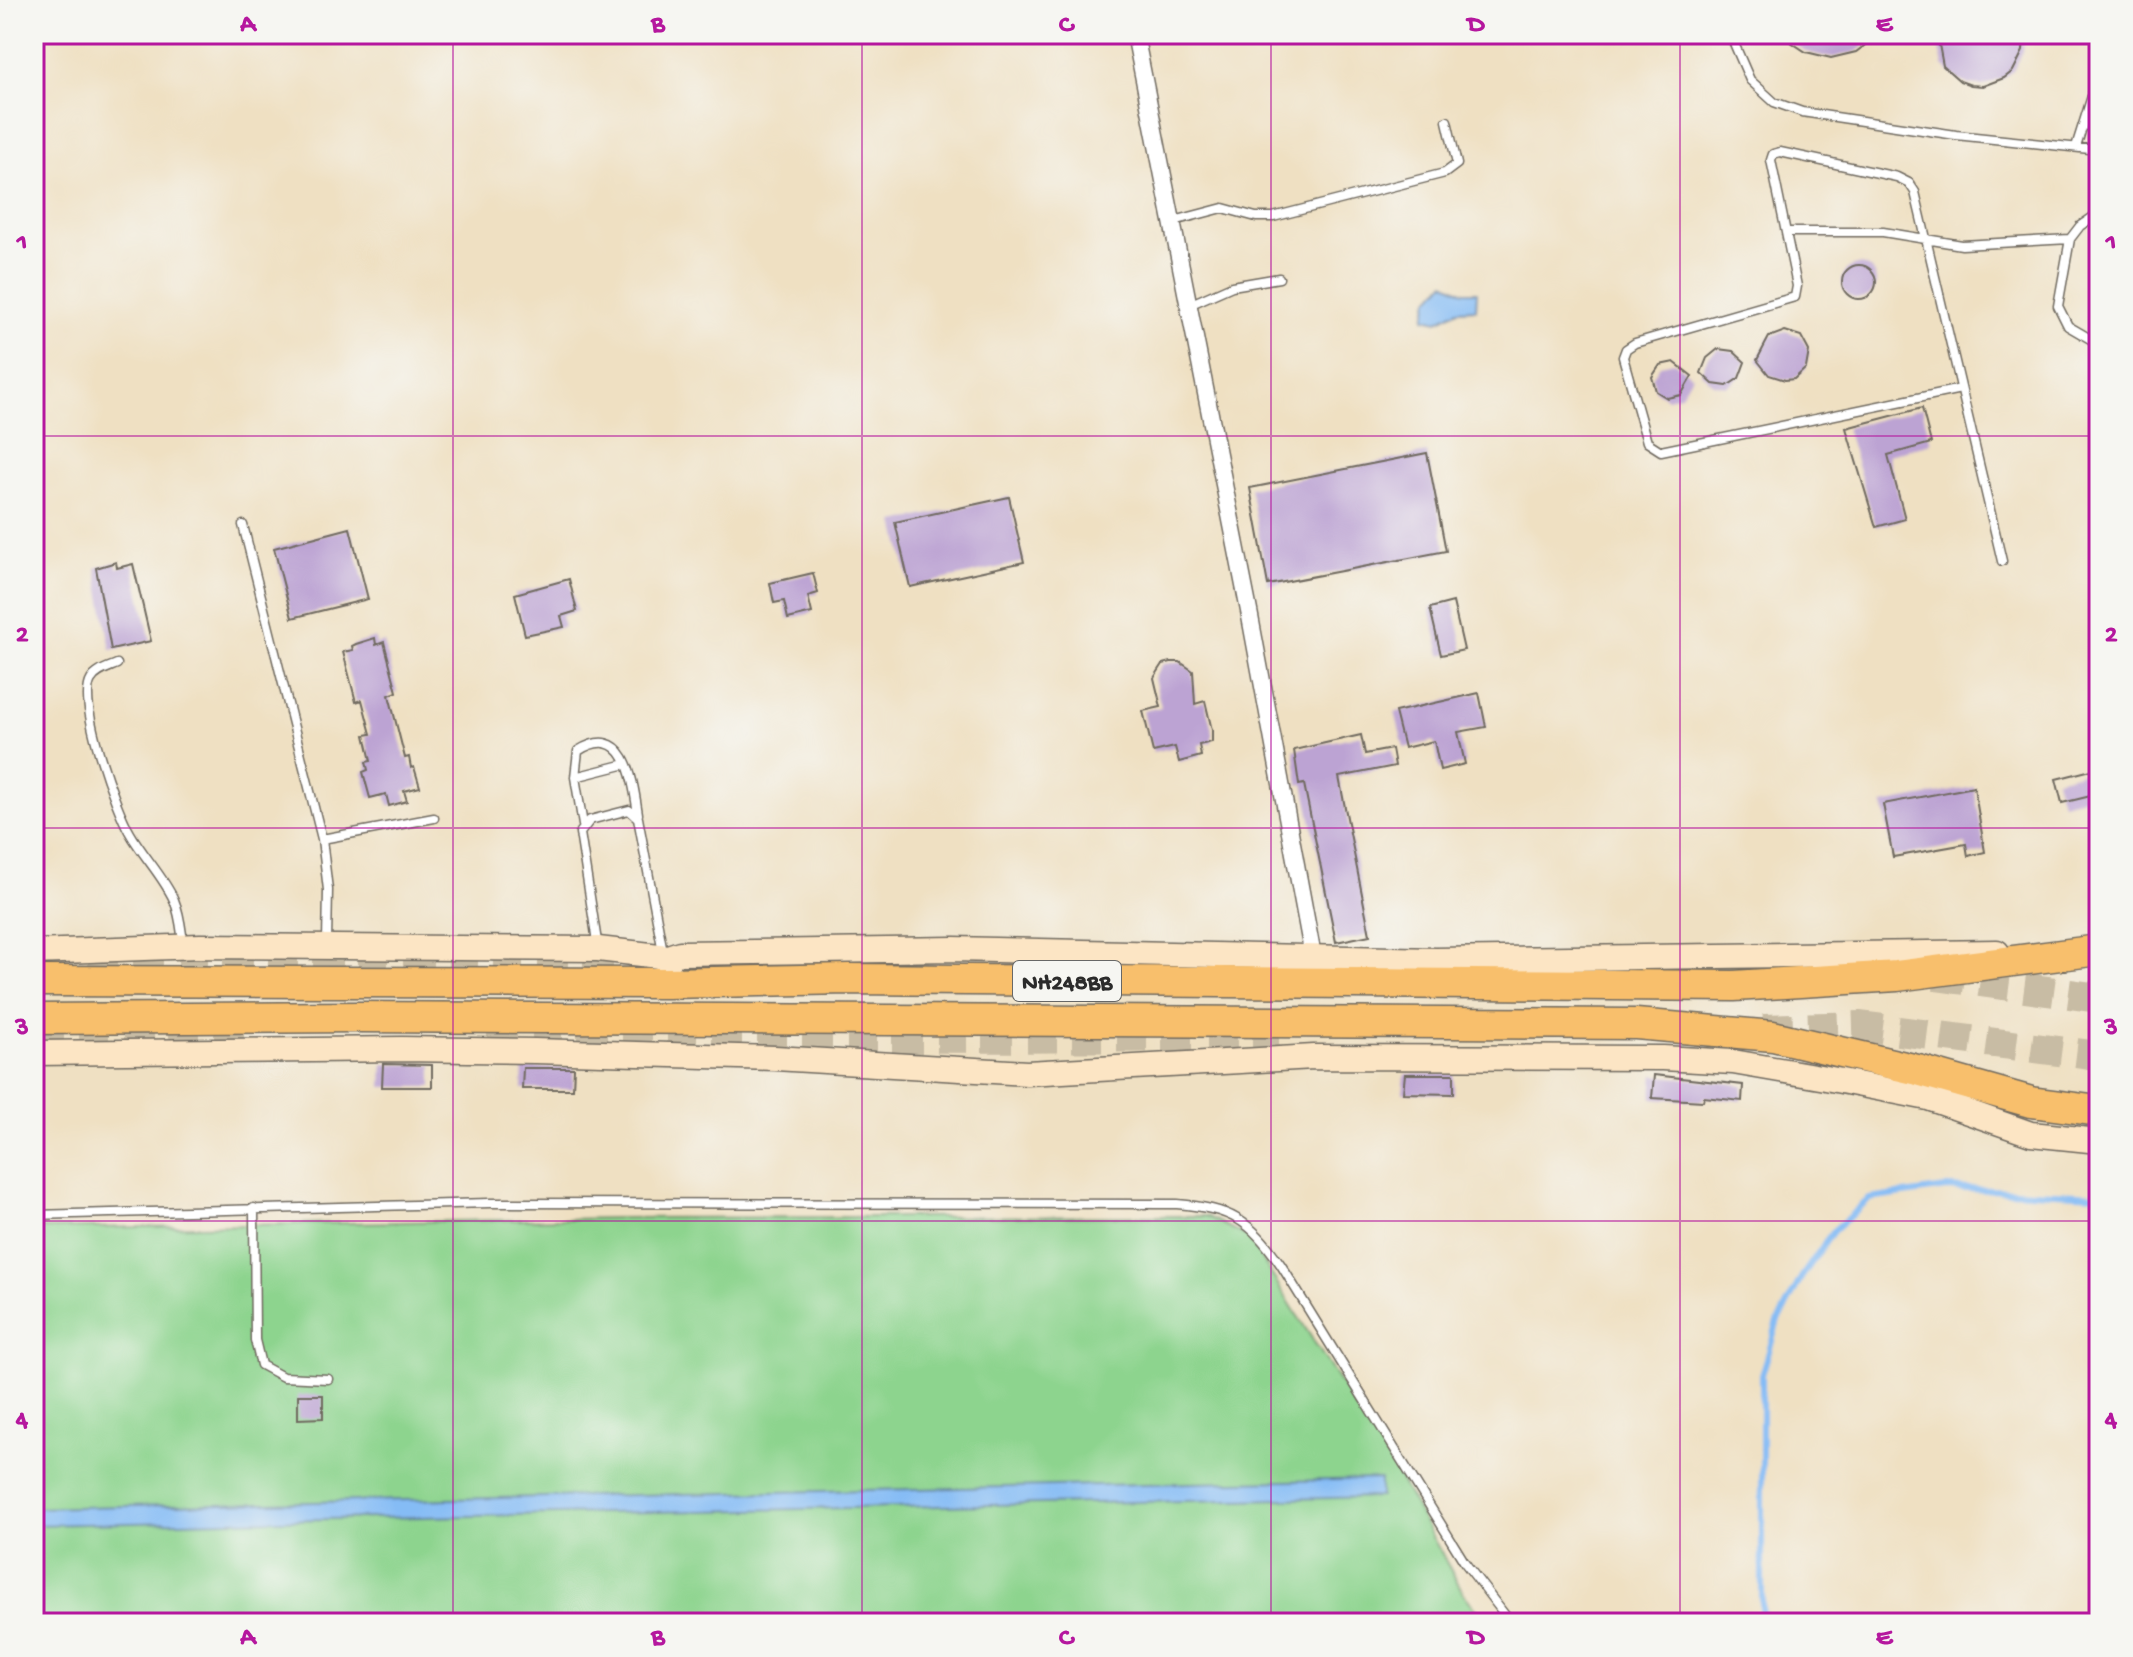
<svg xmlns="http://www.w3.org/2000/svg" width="2133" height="1657" font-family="'Gochi Hand',sans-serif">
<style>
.green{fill:#8dd48e;stroke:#5c805c;stroke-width:2}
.water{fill:#85bcf5;stroke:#587490;stroke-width:2}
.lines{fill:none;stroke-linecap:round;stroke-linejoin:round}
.stream{stroke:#85bcf5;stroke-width:6}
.building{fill:#bca3d3}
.highway-tunnel{stroke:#c8bca4;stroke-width:30;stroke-dasharray:30 15;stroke-linecap:butt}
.lane-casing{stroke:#706a60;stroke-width:11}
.street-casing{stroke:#706a60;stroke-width:19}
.secondary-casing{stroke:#706a60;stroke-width:27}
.highway-casing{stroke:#706a60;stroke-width:33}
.lane{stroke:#fff;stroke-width:8}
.street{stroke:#fff;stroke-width:16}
.secondary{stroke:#fce5c4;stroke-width:24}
.highway{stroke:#f8bf6c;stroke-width:30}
.grid{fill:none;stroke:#b5179e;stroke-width:2;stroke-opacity:0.55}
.labels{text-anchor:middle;stroke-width:7;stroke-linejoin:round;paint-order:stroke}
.shield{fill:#f6f6f2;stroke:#686867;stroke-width:2}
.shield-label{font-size:24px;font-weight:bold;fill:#2b2b2b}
.neatline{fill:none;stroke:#b5179e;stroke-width:3}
.grid-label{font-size:26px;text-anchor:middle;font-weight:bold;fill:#b5179e}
</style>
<rect width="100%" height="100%" fill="#f6f6f2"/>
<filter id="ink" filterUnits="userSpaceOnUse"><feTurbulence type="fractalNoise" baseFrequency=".0125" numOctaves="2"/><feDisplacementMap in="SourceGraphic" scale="16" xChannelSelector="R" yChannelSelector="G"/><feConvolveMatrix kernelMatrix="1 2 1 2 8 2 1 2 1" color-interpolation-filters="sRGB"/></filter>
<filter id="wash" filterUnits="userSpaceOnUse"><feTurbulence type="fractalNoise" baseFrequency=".006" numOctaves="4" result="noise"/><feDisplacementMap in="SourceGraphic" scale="32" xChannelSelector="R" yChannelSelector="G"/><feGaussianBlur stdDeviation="1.8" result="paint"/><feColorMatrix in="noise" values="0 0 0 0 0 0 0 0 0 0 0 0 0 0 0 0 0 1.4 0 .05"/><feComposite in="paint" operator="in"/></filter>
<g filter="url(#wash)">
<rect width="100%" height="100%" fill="#efe0c2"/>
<!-- green -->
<path class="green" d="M1206,1216l42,21 147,233 69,124 23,29h-1453v-394l584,-11z"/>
<!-- water -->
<path class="water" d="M1445,282l19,10h13l-1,17 -18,1 -20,11 -13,-3 4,-18z
M1380,1479v18l-1346,28v-17z"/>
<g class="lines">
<!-- stream -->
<path class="stream" d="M1762,1623v-248l15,-51 24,-46 32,-47 36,-32 77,-11 153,7"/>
</g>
<g id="blocks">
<!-- building -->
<path class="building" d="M1779,34h101l-24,18 -25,6 -25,-6z
M1937,34h87l-1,17 -10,20 -9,7 -21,8 -12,-1 -11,-4 -17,-15z
M1842 282a17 17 0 1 1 34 0a17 17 0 1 1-34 0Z
M1785,331l16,5 8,15 -3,17 -12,11 -9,1 -16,-5 -12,-15 12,-23z
M1718,349l15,2 12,11 -6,16 -12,8 -14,-2 -12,-11 6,-15z
M1674,362l18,14 -11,19 -14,3 -11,-7 -4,-14 8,-12z
M1922,408l9,35 -43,12 17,64 -29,8 -30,-99z
M1427,453l19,98 -178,34 -18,-97z
M1009,497l15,65 -114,25 -15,-65z
M350,528l18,71 -76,19 -18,-70z
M116,562l1,6 16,-4 18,77 -40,9 -15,-82z
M813,573l5,20 -10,3 4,17 -24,6 -4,-18 -10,2 -4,-20z
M569,579l8,32 -16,5 3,11 -39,8 -10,-41z
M1453,602l11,48 -23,5 -11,-47z
M375,638l1,7 8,-3 13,50 -8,3 16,63 4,-1 2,11 3,-1 6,20 -16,4 3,10 -18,5 -3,-12 -16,4 -7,-26 5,-2 -2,-8 5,-1 -6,-26 6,-1 -9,-34 -6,2 -13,-50 10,-2 -1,-4 4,-2z
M1171,662h9l13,9 2,33 10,-3 7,29v12l-13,3 2,11 -22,6 -4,-15 -22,5 -10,-41 18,-4 -7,-29 9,-14z
M1479,693l7,34 -28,5 7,32 -25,6 -6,-29 -30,7 -9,-36z
M1361,735l4,19 27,-5 3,17 -56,11 31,158 -34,7 -32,-158 -5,1 -5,-35z
M2099,768v26l-37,9 -6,-24z
M1974,787l11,65 -17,4 -2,-12 -73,13 -10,-53z
M383,1064l49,1v22h-50z
M523,1068h51l-1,21h-51z
M1405,1074h49v20l-51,-1z
M1654,1075l89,10 -1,16 -38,-4 -1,4 -51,-3z
M298,1395h25v23l-25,1z"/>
</g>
</g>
<g filter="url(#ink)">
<use href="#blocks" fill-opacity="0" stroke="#706a60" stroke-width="2"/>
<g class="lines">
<!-- highway-tunnel -->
<path class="highway-tunnel" d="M88,960l568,4
M704,964l160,1
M1676,972l124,-4
M1935,976l164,22
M1763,1029l96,-3 240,30
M34,1039h213
M487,1039l792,-2"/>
<!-- lane casing -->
<g class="lane-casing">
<path id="lane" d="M285,34l1,4
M1730,34l20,46 24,22 28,10 154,23 143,15
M2076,147l23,-73
M2099,213l-19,13 -10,13 -12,67 10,20 31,18
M1170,222l53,-14 33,9h17l172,-44 12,-9 -10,-43
M1786,232h97l79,13 108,-6
M1189,305l43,-19 47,-8
M1961,389l-300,62 -14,-9 -24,-85 3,-8 9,-6 160,-46 2,-11 -26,-126 2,-6 7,-2 117,25 12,6 6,9 87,369
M243,525l79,314 6,51 -1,52
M117,664c-9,4 -21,7 -26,16 -14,23 25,129 39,153 13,23 33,43 44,67 6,14 7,28 9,42
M575,777l51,-13
M583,825l-8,-48 3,-26c48,-30 55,30 60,63
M322,839l112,-21
M598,948l-18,-115 10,-13 39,-10 9,8 25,134
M254,1208l1,132 6,25 22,12 45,2
M34,1215l456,-12 687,1c55,5 72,15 104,61l184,298 46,60"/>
</g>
<!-- street casing -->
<g class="street-casing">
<path id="street" d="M1135,34l114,577 66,356"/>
</g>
<!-- secondary casing -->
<g class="secondary-casing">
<path id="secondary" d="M34,952l166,-6 398,3 70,8
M667,983l1,-26 12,-4 274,-4 482,11 561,-8
M34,1053l368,-4 133,2 240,7 252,15 287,-16 349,1 70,4 93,16 102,20 103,36 68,7"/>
</g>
<!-- highway casing -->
<g class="highway-casing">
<path id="highway" d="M34,981l633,2 181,-4 886,7 163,-10 202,-26
M34,1019l324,-2 1278,7 137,12 145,34 113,32 68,9"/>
</g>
<!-- lane -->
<use href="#lane" class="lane"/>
<!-- street -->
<use href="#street" class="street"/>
<!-- secondary -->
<use href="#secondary" class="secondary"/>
<!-- highway -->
<use href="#highway" class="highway"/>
</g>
</g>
<!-- grid -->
<path class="grid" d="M453,34v1589M862,34v1589M1271,34v1589M1680,34v1589M34,436h2065M34,828h2065M34,1221h2065"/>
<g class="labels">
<!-- shield labels -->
<rect class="shield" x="1013" y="961" width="108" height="40" rx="6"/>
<g class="shield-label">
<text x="1067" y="989">NH248BB</text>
</g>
</g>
<!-- margin -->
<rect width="2133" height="1657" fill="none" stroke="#f6f6f2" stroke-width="88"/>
<rect x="44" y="44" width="2045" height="1569" class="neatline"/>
<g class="grid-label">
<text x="248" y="31">A</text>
<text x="658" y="31">B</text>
<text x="1066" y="31">C</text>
<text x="1476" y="31">D</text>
<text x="1884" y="31">E</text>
<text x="22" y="249">1</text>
<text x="2111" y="249">1</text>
<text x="22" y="641">2</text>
<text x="2111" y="641">2</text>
<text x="22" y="1034">3</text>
<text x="2111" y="1034">3</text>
<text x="22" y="1426">4</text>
<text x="2111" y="1426">4</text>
<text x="248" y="1644">A</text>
<text x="658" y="1644">B</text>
<text x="1066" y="1644">C</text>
<text x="1476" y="1644">D</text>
<text x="1884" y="1644">E</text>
</g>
</svg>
